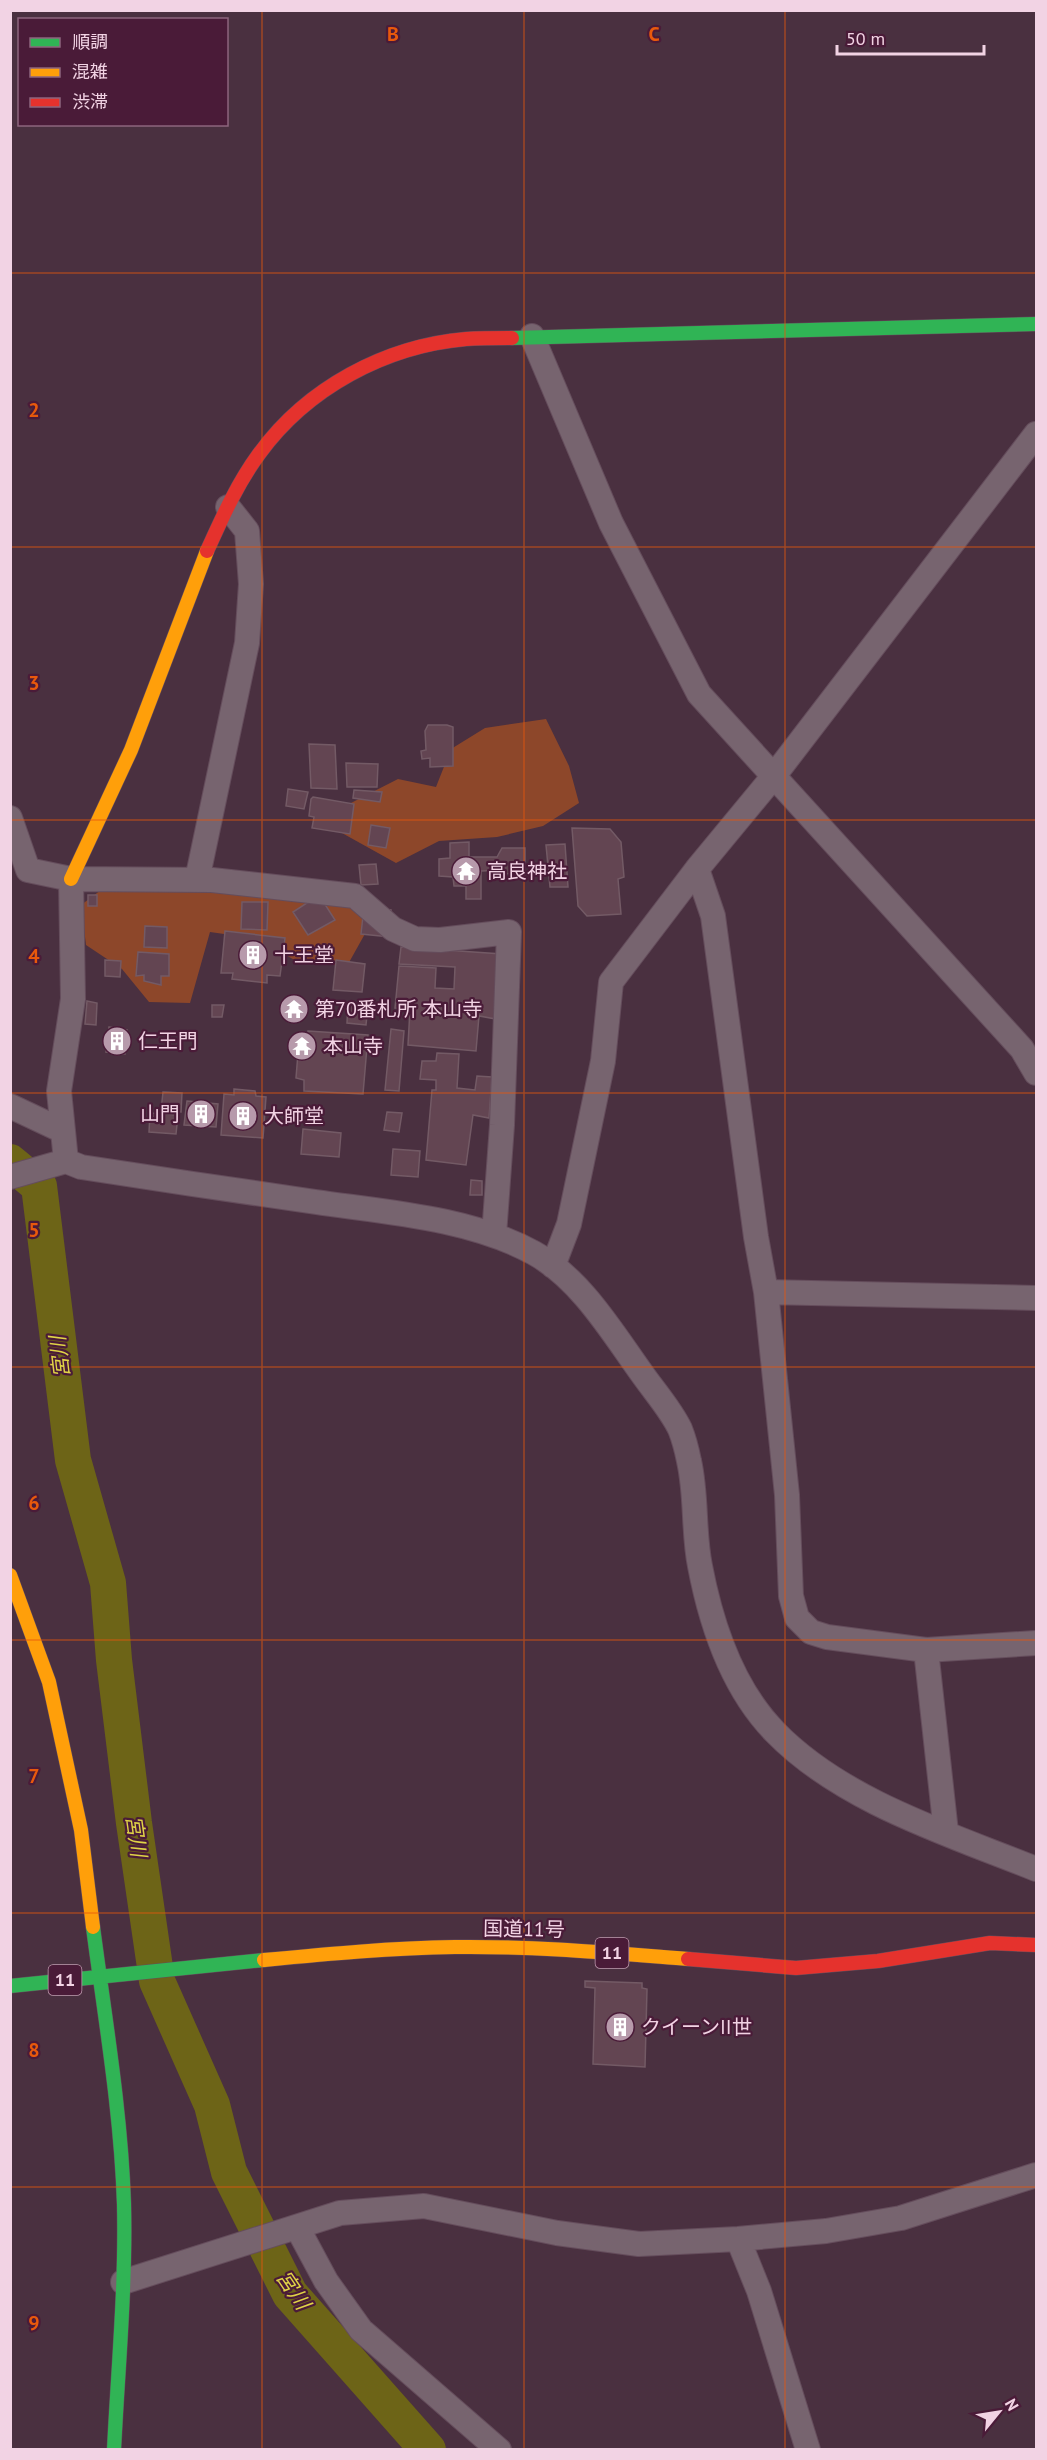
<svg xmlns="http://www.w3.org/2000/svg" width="1047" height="2460" font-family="'PT Sans','Noto Sans JP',sans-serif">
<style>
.green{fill:#8d472a}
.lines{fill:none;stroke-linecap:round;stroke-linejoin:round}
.river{stroke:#6d6417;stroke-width:36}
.building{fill:#634552;stroke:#735a65;stroke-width:1.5}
.street-casing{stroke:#654d5c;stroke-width:26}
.fast-casing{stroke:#654d5c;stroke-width:15}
.slow-casing{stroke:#654d5c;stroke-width:15}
.jam-casing{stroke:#654d5c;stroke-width:15}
.street{stroke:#77646f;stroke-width:24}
.fast{stroke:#30b455;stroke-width:14}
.slow{stroke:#ff9f0a;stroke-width:14}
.jam{stroke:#e5322d;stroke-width:14}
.grid{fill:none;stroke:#e8590c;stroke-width:1.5;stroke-opacity:0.55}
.labels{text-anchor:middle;stroke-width:4.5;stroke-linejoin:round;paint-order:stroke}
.shield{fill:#4a1b38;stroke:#c09cb0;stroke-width:1.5}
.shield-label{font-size:18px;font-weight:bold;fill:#f2d3e4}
.poi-label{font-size:20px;fill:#f2d3e4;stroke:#4a1b38;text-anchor:start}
.street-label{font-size:20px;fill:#f2d3e4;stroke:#4a1b38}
.water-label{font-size:21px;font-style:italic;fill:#e0d447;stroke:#4a1b38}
.grid-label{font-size:20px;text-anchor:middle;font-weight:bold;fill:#e8590c;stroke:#4a1b38;stroke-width:4.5;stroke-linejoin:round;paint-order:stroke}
</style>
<rect width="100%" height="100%" fill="#4a3040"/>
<!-- green -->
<path class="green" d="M546,719l23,47 10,37 -36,23 -46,11 -58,4 -43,22 -54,-30 7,-29 49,-25 38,8 15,-38 34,-21z
M109,884l240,16 22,23 -24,43 -51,-5 -37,-22 -49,-7 -20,71 -41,-1 -27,-33 -36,-24 -5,-40z"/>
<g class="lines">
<!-- river -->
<path class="river" d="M10,1162l29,24 34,274 35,123 6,77 20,163 23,158 55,124 17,67 61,122 138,156"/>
</g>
<!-- building -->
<path class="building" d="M428,725h19l6,2v39l-23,1v-9l-8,1 -1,-8 5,-1 -1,-19z
M309,744l26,1 2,44 -26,-1z
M346,763l32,1 -1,23h-30z
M288,789l20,3 -4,17 -18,-3z
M354,790l28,2 -2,10 -27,-4z
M313,797l41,7 -4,30 -38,-6 2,-11 -5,-1 2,-17z
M371,825l19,3 -4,20 -18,-3z
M572,828l38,1 11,13 3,35 -6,2 3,35 -34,2 -9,-10z
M469,842v15h28l5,-9h23v24l-20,2v-4l-24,1v28h-15v-13h-12l-1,-9 -14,-1v-17l11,-1v-15z
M565,844l3,43h-18l-4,-42z
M376,864l2,20 -17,1 -2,-20z
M88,895h9v11h-9z
M319,895l16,25 -27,15 -15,-23z
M242,902h26l-1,28 -26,-1z
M364,907l27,3 -1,27 -29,-3z
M145,926l22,1v21l-23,-1z
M225,931l60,7 -5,38 -13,-1v8l-35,-4 1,-6h-12z
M401,947l101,7 -6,65 -17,-3 -3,35 -68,-6 2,-36 -15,-1 4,-42 37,2 -1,20 19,1 1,-22 -56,-3z
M138,952l31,2v22h-8v9l-17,-4v-6l-8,1z
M105,960l16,1 -1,16 -15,-1z
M336,960l29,4 -3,28 -29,-2z
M87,1001l10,2 -1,22 -11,-1z
M348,1003l20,2 -2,20 -19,-2z
M212,1005h12l-2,12h-10z
M109,1027l18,3 -2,24 -19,-2z
M391,1029l13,2 -5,60 -14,-1z
M308,1031l60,4 -5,59 -59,-3v-11l-8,-2 3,-37 8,1z
M437,1053l22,1 -2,34 18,2 2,-14 15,1 -3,41 -16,-3 -7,50 -40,-5 6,-70h4v-10l-16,-1 2,-18h14z
M234,1089l21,2 1,5 10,1 -3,41 -42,-3 3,-41 10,1z
M163,1092l19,1 -1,19 -20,-1z
M187,1101l31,3 -2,23 -32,-2z
M387,1112l15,1 -3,19 -15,-2z
M150,1113l28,2 -2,19 -27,-2z
M303,1129l38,4 -2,24 -38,-3z
M393,1149l27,2 -2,26 -27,-2z
M471,1180l11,1v14h-12z
M585,1981l57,2v5l5,1 -2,78 -52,-3 2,-76 -10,-1z"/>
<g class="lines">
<!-- street casing -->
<g class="street-casing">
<path id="street" d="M532,336l79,187 88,171 323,355 14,24
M10,818l18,52 43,9 141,1 143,16 38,33 22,10 25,1 69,-8 -7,193 -8,110
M697,869l16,47 43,321 10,55 21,203 4,101 6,22 14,14 16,5 99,13 110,-7
M197,880l50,-237 4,-59 -4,-53 -19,-24
M10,1106l53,25
M66,1161l-7,-70 14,-92 -2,-120
M10,1177l56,-16 15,6c78,12 157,24 235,35 70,10 155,16 218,51 47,26 78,79 109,122 12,17 28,35 37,54 4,10 7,22 9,32 8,35 4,71 11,105 11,58 33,123 75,166 67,69 174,102 261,137
M553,1266l16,-42 34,-163 8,-79 86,-113 76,-92 263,-343
M766,1292l270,6
M926,1650l20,182
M297,2227l29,54 35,49 138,120
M738,2239l21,52 49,159
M123,2282l217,-69 84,-7 133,27 82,11 99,-5 88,-8 75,-13 135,-43"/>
</g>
<!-- fast casing -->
<g class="fast-casing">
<path id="fast" d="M512,338l524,-14
M93,1927c12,92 28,184 31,277 2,82 -6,164 -10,246
M10,1986l254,-26"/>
</g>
<!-- slow casing -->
<g class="slow-casing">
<path id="slow" d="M71,879l60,-129 76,-199
M10,1575l39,107 32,148 12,97
M264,1960c63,-6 127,-12 191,-13 78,-1 155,6 233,12"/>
</g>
<!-- jam casing -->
<g class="jam-casing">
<path id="jam" d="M207,551c15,-33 30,-67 52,-97 48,-66 126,-108 207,-115 15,-1 30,-1 46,-1
M688,1959l108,9 82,-7 112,-18 46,2"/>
</g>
<!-- street -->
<use href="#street" class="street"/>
<!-- fast -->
<use href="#fast" class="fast"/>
<!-- slow -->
<use href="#slow" class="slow"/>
<!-- jam -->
<use href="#jam" class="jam"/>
</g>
<!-- grid -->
<path class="grid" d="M262,10v2440M524,10v2440M785,10v2440M10,273h1026M10,547h1026M10,820h1026M10,1093h1026M10,1367h1026M10,1640h1026M10,1913h1026M10,2187h1026"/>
<!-- icons -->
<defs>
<g id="temple-disc" transform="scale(1.5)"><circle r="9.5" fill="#b79aab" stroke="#4a1b38"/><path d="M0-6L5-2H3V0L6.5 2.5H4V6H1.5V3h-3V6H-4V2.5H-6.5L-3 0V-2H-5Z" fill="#fff"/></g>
<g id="building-disc" transform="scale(1.5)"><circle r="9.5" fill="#b79aab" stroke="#4a1b38"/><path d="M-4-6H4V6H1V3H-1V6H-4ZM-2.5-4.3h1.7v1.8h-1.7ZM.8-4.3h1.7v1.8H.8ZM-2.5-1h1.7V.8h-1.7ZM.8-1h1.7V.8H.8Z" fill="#fff"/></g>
</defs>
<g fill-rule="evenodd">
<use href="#temple-disc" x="466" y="871"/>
<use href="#building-disc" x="253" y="955"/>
<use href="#temple-disc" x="294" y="1009"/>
<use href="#building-disc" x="117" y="1041"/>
<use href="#temple-disc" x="302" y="1046"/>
<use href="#building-disc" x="201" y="1114"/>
<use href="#building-disc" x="243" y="1116"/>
<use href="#building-disc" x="620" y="2027"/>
</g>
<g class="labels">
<!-- shield labels -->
<g class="shield">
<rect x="595.5" y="1938" width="33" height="30" rx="4.5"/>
<rect x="48.5" y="1965" width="33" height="30" rx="4.5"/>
</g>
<g class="shield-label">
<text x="612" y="1959">11</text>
<text x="65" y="1986">11</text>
</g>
<!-- poi labels -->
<g class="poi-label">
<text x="487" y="878">高良神社</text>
<text x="274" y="962">十王堂</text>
<text x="315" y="1016">第70番札所 本山寺</text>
<text x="138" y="1048">仁王門</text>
<text x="323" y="1053">本山寺</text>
<text x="180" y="1121" text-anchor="end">山門</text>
<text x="264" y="1123">大師堂</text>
<text x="641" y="2034">クイーンII世</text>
</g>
<!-- street labels -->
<g class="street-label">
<text transform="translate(524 1929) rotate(1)" y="7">国道11号</text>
</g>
<!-- water labels -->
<g class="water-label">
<text transform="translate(60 1357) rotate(-97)" y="7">宮川</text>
<text transform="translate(136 1836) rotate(82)" y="7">宮川</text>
<text transform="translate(293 2290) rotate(56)" y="7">宮川</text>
</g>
</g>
<g class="grid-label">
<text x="393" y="41">B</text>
<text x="654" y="41">C</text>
<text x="34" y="417">2</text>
<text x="34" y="690">3</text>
<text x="34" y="963">4</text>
<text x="34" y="1237">5</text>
<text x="34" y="1510">6</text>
<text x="34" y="1783">7</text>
<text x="34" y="2057">8</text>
<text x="34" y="2330">9</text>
</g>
<!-- border -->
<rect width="1047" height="2460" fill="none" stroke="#f2d3e4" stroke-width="24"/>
<!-- legend -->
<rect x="18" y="18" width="210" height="108" fill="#4a1b38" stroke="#8d657d" stroke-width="1.5"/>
<rect x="30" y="38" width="30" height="9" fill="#30b455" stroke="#8d657d" stroke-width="1.5"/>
<text x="72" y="48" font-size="18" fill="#f2d3e4">順調</text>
<rect x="30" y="68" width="30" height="9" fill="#ff9f0a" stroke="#8d657d" stroke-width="1.5"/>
<text x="72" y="78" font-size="18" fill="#f2d3e4">混雑</text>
<rect x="30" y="98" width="30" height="9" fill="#e5322d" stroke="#8d657d" stroke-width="1.5"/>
<text x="72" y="108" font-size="18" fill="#f2d3e4">渋滞</text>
<!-- north arrow -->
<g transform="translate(999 2412) rotate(60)" stroke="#4a1b38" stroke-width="4.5" paint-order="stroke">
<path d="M0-4.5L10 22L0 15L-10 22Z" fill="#f2d3e4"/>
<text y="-9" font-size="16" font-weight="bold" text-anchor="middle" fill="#f2d3e4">N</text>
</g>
<!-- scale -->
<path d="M837 45v9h147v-9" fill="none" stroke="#f2d3e4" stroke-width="3"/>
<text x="846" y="45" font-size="18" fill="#f2d3e4" stroke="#4a1b38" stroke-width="4.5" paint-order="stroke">50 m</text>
</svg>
